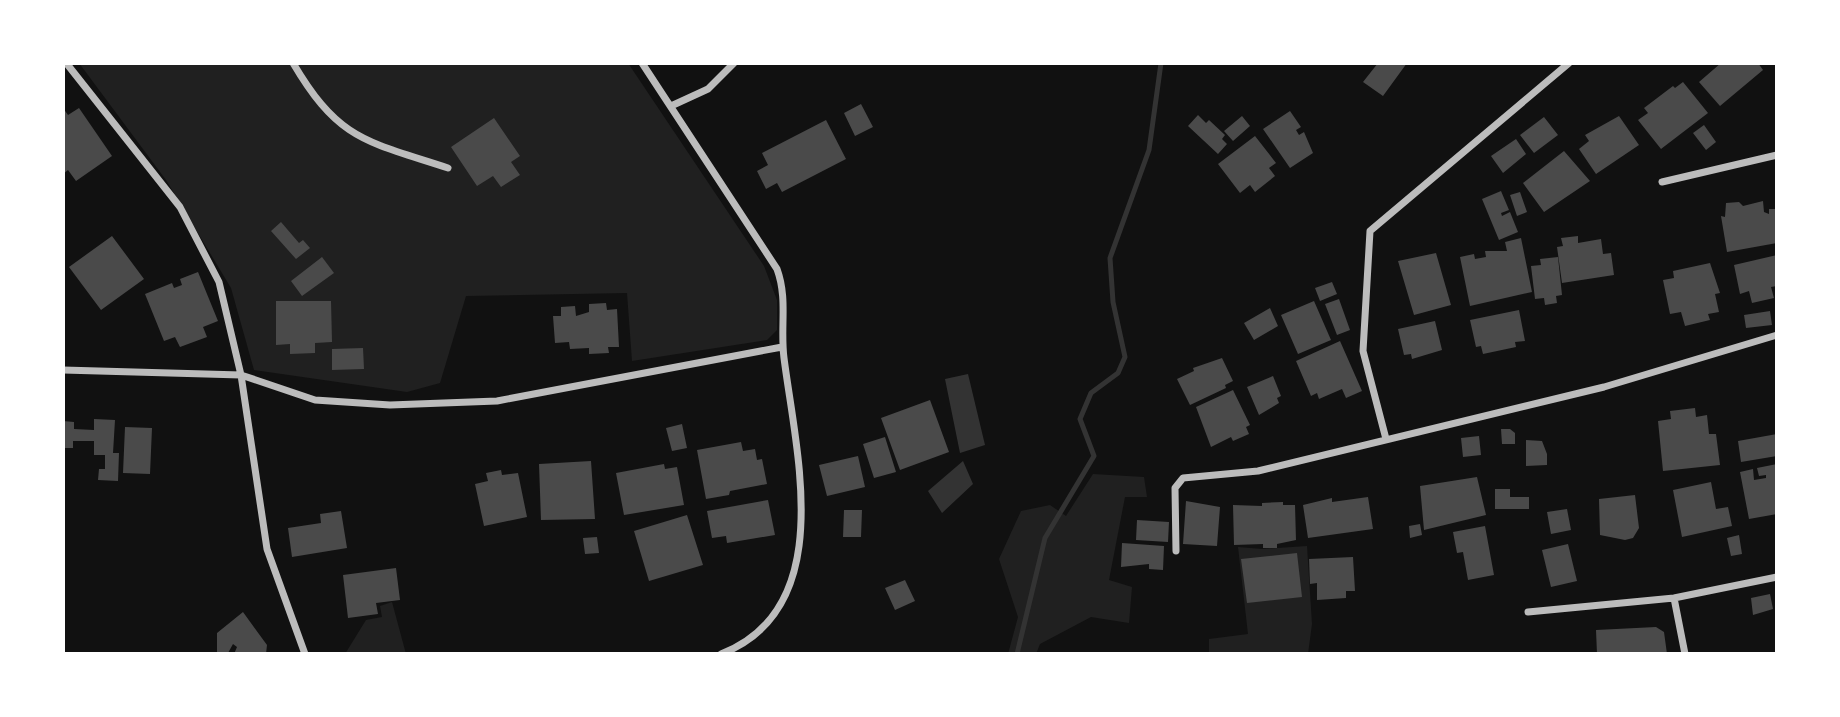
<svg xmlns="http://www.w3.org/2000/svg" width="1840" height="717" font-family="'Source Sans 3',sans-serif">
<style>
.green{fill:#202020}
.water{fill:#333}
.lines{fill:none;stroke-linecap:round;stroke-linejoin:round}
.stream{stroke:#333;stroke-width:5}
.building{fill:#4a4a4a}
.minor{stroke:#bcbcbc;stroke-width:7}
</style>
<rect width="100%" height="100%" fill="#111"/>
<!-- green -->
<path class="green" d="M79,63h549l136,203 13,34v30l-10,10 -135,21 -5,-68 -161,3 -26,87 -33,9 -153,-22 -23,-82 -65,-108z
M1093,474l51,3 3,20h-22l-16,83 23,7 -3,36 -38,-6 -51,27 -4,10h-28l10,-37 -19,-58 22,-48 29,-6 16,11z
M1307,546l5,78 -4,30h-99v-15l39,-5 -10,-87 24,2z
M392,602l14,52h-61l21,-34 16,-3 -2,-11z"/>
<!-- water -->
<path class="water" d="M968,374l17,71 -25,8 -15,-74z
M963,461l10,23 -31,29 -14,-22z"/>
<g class="lines">
<!-- stream -->
<path class="stream" d="M1017,654l28,-116 49,-82 -14,-37 11,-26 27,-20 7,-16 -12,-55 -3,-44 39,-108 12,-87"/>
</g>
<!-- building -->
<path class="building" d="M1378,63h29l-24,33 -20,-14z
M1721,63h37l5,7 -43,36 -21,-24z
M1683,82l25,31 -47,36 -23,-29 10,-7 -4,-5 29,-22 2,2z
M861,104l12,23 -18,9 -11,-23z
M63,108l5,7 11,-7 33,48 -36,25 -8,-11 -5,4z
M1290,111l11,16 -5,3 3,5 5,-3 9,21 -23,15 -27,-39z
M1198,115l8,8 3,-3 16,15 -3,4 5,5 -9,10 -30,-28z
M1242,116l8,10 -17,15 -9,-10z
M1619,116l20,29 -43,29 -17,-25 10,-8 -4,-6z
M1544,117l14,18 -24,18 -14,-18z
M494,118l26,38 -9,6 9,13 -19,12 -8,-11 -16,10 -26,-39z
M826,120l20,39 -64,33 -5,-9 -11,6 -9,-18 11,-6 -6,-12z
M1704,125l12,17 -10,8 -13,-17z
M1255,136l21,27 -7,5 6,8 -20,16 -5,-7 -10,8 -22,-29z
M1516,139l10,15 -23,19 -12,-17z
M1564,151l26,30 -46,31 -21,-29z
M1501,191l8,19 -8,3 1,3 8,-4 8,20 -19,8 -17,-41z
M1520,192l7,20 -10,4 -7,-21z
M1763,201l1,11 5,2v-5h8v34l-50,9 -6,-36 4,1 1,-14 13,-1 4,4z
M281,222l18,21 4,-3 7,8 -14,11 -25,-28z
M112,236l32,43 -43,31 -32,-43z
M1578,236v7l23,-4 2,15 8,-1 3,22 -52,8 -5,-36 6,-1 -2,-8z
M1521,238l11,54 -62,14 -10,-49 14,-3 1,5 11,-2 -1,-6h22l-2,-9z
M1436,253l15,52 -37,10 -16,-54z
M1777,255v31l-6,1 3,11 -22,5 -3,-12 -9,3 -6,-29z
M322,257l12,16 -32,23 -11,-15z
M1558,257l4,38 -6,1 1,7 -12,2 -1,-7 -9,1 -4,-33 10,-1 -1,-6z
M1710,263l10,30 -5,1 4,18 -11,2 2,6 -25,6 -4,-14 -11,2 -7,-34 11,-2 -1,-7z
M198,272l20,49 -15,6 4,10 -27,10 -5,-10 -11,4 -19,-47 27,-11 2,5 8,-3 -2,-6z
M1332,282l5,12 -17,7 -5,-13z
M1339,299l11,31 -13,5 -12,-31z
M276,301h55l1,41 -17,1v10l-25,1v-10l-14,1z
M1314,301l17,39 -33,14 -17,-39z
M606,303l1,7 10,-1 2,38h-11l1,6 -20,1v-6l-19,1 -1,-7 -14,1 -2,-27h8v-9l14,-1 1,10 13,-4v-8z
M1270,308l8,18 -24,14 -10,-17z
M1519,310l6,31 -10,1 1,5 -33,7 -2,-8 -5,1 -6,-27z
M1770,311l2,14 -26,3 -2,-13z
M1435,321l7,29 -30,9 -1,-5 -7,1 -6,-26z
M1340,341l22,50 -16,7 -4,-9 -23,10 -2,-6 -6,3 -15,-35z
M363,348l1,21 -32,1v-21z
M1222,358l11,23 -8,4 1,3 -36,17 -13,-26 17,-8 -1,-3z
M1273,376l8,20 -4,2 2,5 -20,12 -12,-28z
M1233,390l17,35 -4,2 3,7 -16,7 -2,-4 -20,10 -15,-40z
M930,400l19,52 -49,18 -19,-52z
M1695,408l1,9 11,-2 2,19h7l4,31 -57,6 -5,-50 13,-2 -1,-8z
M94,419l21,1 -2,33h6l-1,28 -20,-1 1,-11h6v-14h-11v-14h-21v7h-10v-27l11,1v7l20,1z
M682,424l5,24 -15,3 -6,-23z
M125,427l27,1 -2,46 -27,-1z
M1501,429h9l5,4v11h-13z
M1777,434v22l-36,6 -3,-21z
M1479,436l2,19 -18,2 -2,-19z
M885,437l11,35 -22,6 -11,-34z
M1526,440l16,1 5,13v11l-21,1z
M741,442l2,9 12,-2 2,11 5,-1 5,25 -37,7 -1,4 -23,4 -9,-49z
M858,456l7,31 -38,9 -8,-31z
M591,461l4,58 -54,1 -2,-56z
M664,464l1,5 12,-2 7,38 -60,10 -8,-42z
M1777,464v50l-28,5 -9,-47 13,-3 1,11 12,-2v-3l-7,1 -2,-8z
M501,470l1,5 16,-2 9,44 -43,9 -9,-42 13,-3 -2,-8z
M1477,477l9,38 -62,15 -4,-44z
M1711,482l5,27 12,-2 4,19 -50,11 -9,-47z
M1495,489h15v8h19v12h-34z
M1635,495l4,33 -6,10 -8,2 -25,-5 -1,-36z
M1368,497l5,32 -65,9 -5,-33 29,-7v4z
M768,500l7,35 -48,8 -1,-7 -14,2 -5,-27z
M1186,501l34,6 -3,39 -34,-2z
M1283,502v3h12l1,35 -19,4v4h-14v-4l-29,1 -1,-40 29,1v-3z
M1567,509l4,21 -20,4 -4,-22z
M844,510h18l-1,27h-18z
M341,511l6,37 -55,9 -4,-29 33,-5 -1,-9z
M687,515l16,50 -54,16 -15,-50z
M1137,520l32,2 -1,20 -32,-2z
M1420,524l2,11 -12,3 -1,-12z
M1485,526l9,49 -26,5 -5,-28 -6,1 -4,-21z
M1739,535l3,19 -11,2 -4,-18z
M597,537l2,16 -14,1 -2,-16z
M1122,543l42,3 -1,24 -14,-1v-5l-28,3z
M1568,544l9,37 -26,6 -9,-37z
M1297,553l5,44 -55,6 -6,-44z
M1353,557l2,34h-9v7l-29,2v-17l-7,1 -1,-25z
M396,568l4,32 -24,3 2,11 -30,4 -5,-43z
M905,580l10,21 -20,9 -10,-22z
M1770,594l3,15 -20,6 -2,-17z
M243,612l24,33 -1,9h-32l3,-7 -4,-3 -5,9h-11v-20z
M1656,627l8,5 3,22h-70l-1,-24z"/>
<g class="lines">
<!-- minor -->
<path class="minor" d="M293,63c46,78 73,78 155,105
M642,63l135,206c11,30 3,58 7,89 12,95 54,251 -63,296
M67,64l113,143 39,75 22,93 26,174 38,105
M671,106l37,-17 26,-26
M1662,182l115,-27
M63,370l178,5 74,25 75,5 107,-4 285,-54
M1386,439l-23,-88 7,-120 199,-168
M1176,551l-1,-63 8,-10 75,-7 346,-84 173,-52
M1674,598l11,56
M1528,612l146,-14 103,-21"/>
</g>
<!-- border -->
<rect width="1840" height="717" fill="none" stroke="#ffffff" stroke-width="130"/>
</svg>
